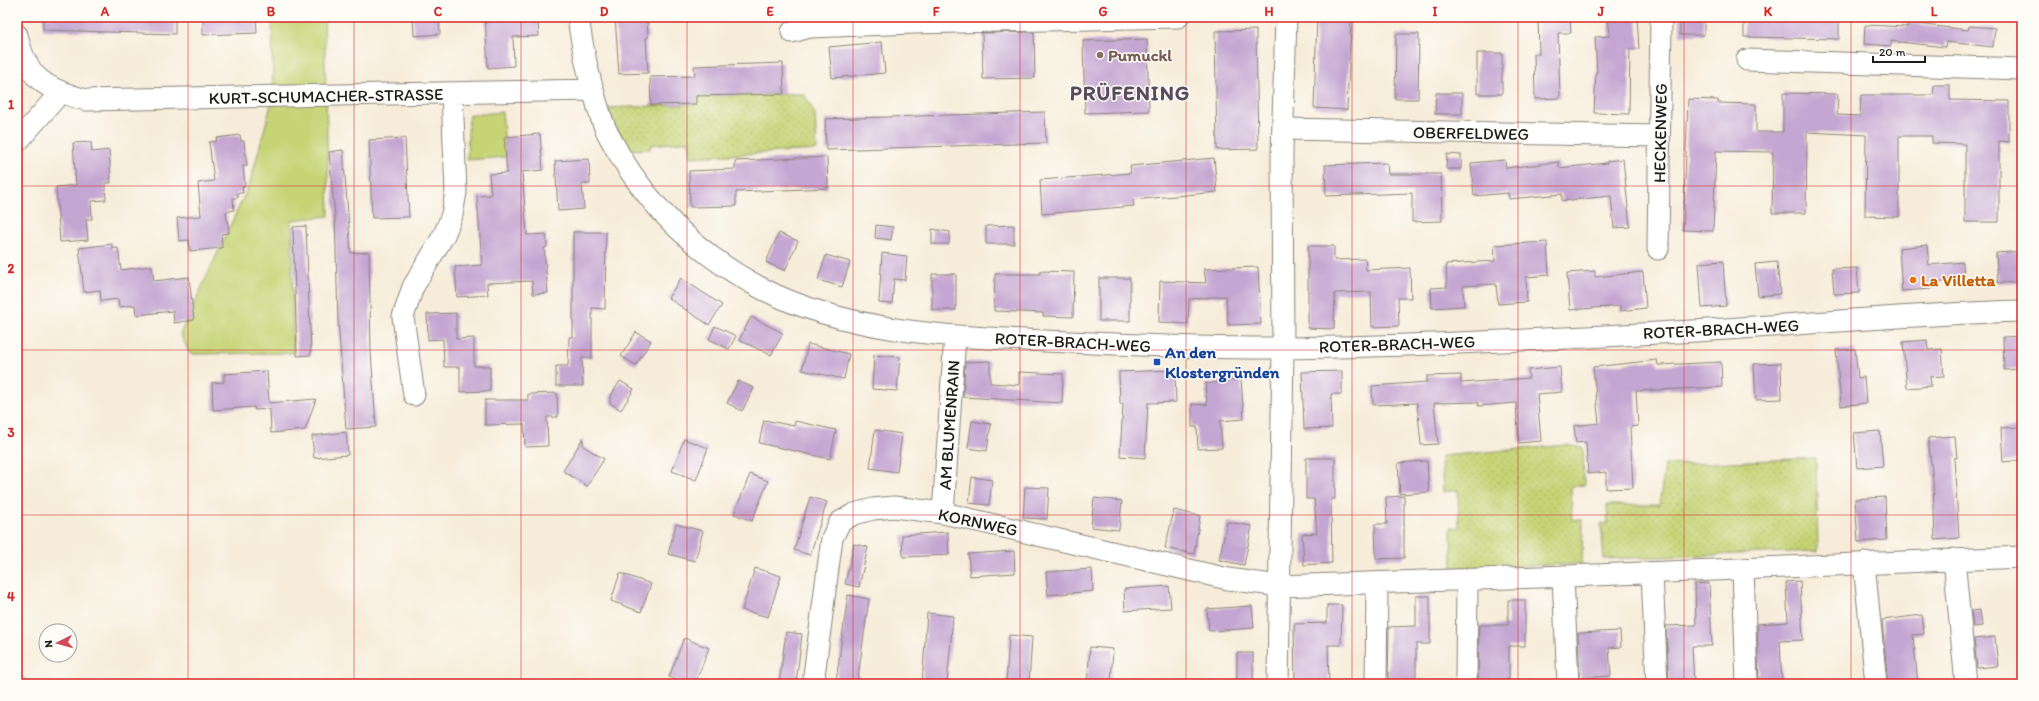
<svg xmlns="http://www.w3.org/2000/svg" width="2039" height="701" font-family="Itim,sans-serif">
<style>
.grass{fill:url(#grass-dots);stroke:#717849}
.park{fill:#c6d476;stroke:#717849}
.water{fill:url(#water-waves);stroke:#3c7276}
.building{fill:#c4a6d2}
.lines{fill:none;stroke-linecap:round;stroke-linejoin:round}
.minor-casing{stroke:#8a847a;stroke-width:23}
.minor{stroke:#fff;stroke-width:21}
.grid{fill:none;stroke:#d62828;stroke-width:1;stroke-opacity:0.55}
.education-dot{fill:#8d6e63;stroke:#fdfcf7;stroke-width:1.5}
.food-dot{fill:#e8710a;stroke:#fdfcf7;stroke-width:1.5}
.transit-dot{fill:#1a4fb4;stroke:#fdfcf7;stroke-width:1.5}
.labels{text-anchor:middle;stroke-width:3;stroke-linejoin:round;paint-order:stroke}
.education-label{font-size:17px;font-weight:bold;fill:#785e54;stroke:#fdfcf7;text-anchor:start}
.street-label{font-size:17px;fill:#1c1c1c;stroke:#fdfcf7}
.food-label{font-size:17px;font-weight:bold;fill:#c56008;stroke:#fdfcf7;text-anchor:start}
.transit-label{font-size:17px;font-weight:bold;fill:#164399;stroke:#fdfcf7;text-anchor:start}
.district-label{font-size:21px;font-weight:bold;letter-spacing:1px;fill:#574c5c;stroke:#fdfcf7}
.neatline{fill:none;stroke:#d62828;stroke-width:1.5}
.grid-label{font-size:13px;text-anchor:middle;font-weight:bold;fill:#d62828}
</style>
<defs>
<pattern id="grass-dots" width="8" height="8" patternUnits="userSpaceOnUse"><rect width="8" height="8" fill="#c6d476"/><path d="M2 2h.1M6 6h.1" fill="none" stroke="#aab566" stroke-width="1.8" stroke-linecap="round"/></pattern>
<pattern id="water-waves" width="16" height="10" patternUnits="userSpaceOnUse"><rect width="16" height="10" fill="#5bc8cf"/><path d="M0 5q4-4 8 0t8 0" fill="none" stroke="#4fabb1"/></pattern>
</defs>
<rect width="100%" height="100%" fill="#fdfcf7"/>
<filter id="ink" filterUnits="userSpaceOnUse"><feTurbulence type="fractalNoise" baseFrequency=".025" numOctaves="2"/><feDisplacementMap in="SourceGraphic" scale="8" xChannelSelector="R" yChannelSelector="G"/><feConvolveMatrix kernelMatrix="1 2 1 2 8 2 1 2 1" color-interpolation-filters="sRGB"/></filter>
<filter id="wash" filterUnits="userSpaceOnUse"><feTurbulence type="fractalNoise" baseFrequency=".012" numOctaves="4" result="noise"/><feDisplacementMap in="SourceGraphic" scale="16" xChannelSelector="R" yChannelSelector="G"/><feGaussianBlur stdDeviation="0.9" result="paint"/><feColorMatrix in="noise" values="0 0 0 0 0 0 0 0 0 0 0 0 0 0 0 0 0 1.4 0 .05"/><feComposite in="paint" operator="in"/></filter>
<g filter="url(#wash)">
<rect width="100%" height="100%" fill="#f7ecd9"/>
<!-- grass -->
<path class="grass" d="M783,94h21l11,20 2,36 -126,7 -2,-16 -38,4 -1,4 -24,1 -18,-42 88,-4v-8z
M1567,445l16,3 1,37 -13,1 1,34h11l-1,44 -130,4 -1,-40 8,-1 -1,-37 -15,2 -2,-36z
M1816,458l2,93 -214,8 -3,-35 7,-1 -1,-18h52l6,-40z"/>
<!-- park -->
<path class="park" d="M272,17h52l5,199 -37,4 1,133 -103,1 -10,-20 70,-151 23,-86z
M502,112l4,45 -39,3 2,-45z"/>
<!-- water -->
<path class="water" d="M17,672l14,12h-14z"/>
<g id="blocks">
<!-- building -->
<path class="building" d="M43,17h132v17l-132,-4z
M203,17h53l1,16 -54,2z
M413,17h26l1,17 -26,2z
M485,17h39v3h14l1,16 -26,1 1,29 -26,2z
M615,17h32l1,21h-2l2,35 -29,1z
M1317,17h34l-4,93 -33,-2z
M1538,17h32l1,16h-13l2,65 -25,1 -1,-45h5z
M1608,17h29l2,32h-9l-1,65 -35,-1 2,-41h1l-2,-35 15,-1z
M1680,17h24v18h-24z
M1744,17h42v3l53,1v18l-95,-2z
M1908,23l60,7 1,-4 26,2 -2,19 -47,-5 -1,5 -54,-6v5l-27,-2 1,-19 42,2z
M1256,30l2,119 -41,1 -2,-119z
M1034,32l1,46 -52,1 -1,-46z
M1396,34h23l-1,65h-23z
M1147,39l2,72 -64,2 -2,-72z
M882,42l3,31 -53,5 -3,-31z
M1477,53h25v41h-25z
M783,63l1,31 -88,2v8l-45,1 -1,-28 45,-1 -1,-10z
M1934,85h16v15l59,1v41l-10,-1v81h-34v-78l-33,-1v-7h-33v81l-34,-1 1,-81 -59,-3 -1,81h-34l1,-61 -57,-1 -3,80 -30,-1 5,-131 30,1v3l38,1v28h27v-39l55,1 -1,21 23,1 1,-21h72z
M1436,93h26v21h-27z
M1045,112l1,31 -220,7 -1,-31z
M540,134l3,36 -21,2 5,63 19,-1 1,13 -3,1 4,45 -15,1 -1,-13 -45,2 1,12 -31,2 -2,-30 27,-2 -5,-69 14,-1 -2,-21 18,-1 -3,-36z
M240,135l1,6h3l3,25h-4l2,20 -3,1 1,6h-6l1,5h-5l1,12 -8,2 3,21 -8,1 1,14 -32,3 -1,-11 -10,1 -2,-23 24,-2 -3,-33 16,-2 -5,-39 8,-1 -1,-3z
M405,138l4,79 -37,1 -3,-78z
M91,142l1,10 17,-2 2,33h-6l1,17 -15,1 1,18h-6l2,21 -28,2 -4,-55 20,-2 -3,-42z
M343,150l8,103 18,-1 2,99 5,76 -30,2 -8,-109 -3,-104 -6,-64z
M1447,154l14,1v14h-15z
M827,157l1,31 -92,4v14l-46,1 -1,-36 46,-2v-8z
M1214,158l3,34 -84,8 1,6 -92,8 -2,-34 91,-7 -1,-7z
M589,159l1,25h-8l2,25 -26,2 -3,-50z
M1623,159l7,68 -16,1 -3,-32 -49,5v-7l-53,5 -1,-6 -34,3 -3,-33 34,-3 1,8 53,-6v6l48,-5v-2z
M1387,163l1,11h53l1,47 -30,1v-29l-86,3 -1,-31z
M876,225l17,2 -2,13 -16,-2z
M1014,225v19h-28v-18z
M306,226l5,129 -14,1 -4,-129z
M932,229l18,3 -1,12h-17z
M573,232h33l-1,77 -13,-1v50h-10l1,28h-27v-20h12l1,-29h4z
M779,233l19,8 -13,30 -19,-9z
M1547,242l2,33 -23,2 1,25 -29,2 -2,-20 -33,2 1,20 -32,2 -1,-20 16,-1 -1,-23 49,-3 -1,-16z
M112,244v5l6,-1 3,22 31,-4 2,15 35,-4 5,43 -20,3 -1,-12 -37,4 -1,-10 -16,2 -1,-8 -17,2 -1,-11 -16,2 -5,-44z
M1927,245l2,20 34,-3 1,18 -34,3 1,6 -29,2 -3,-43z
M1308,246h26v14l31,-1 1,11 44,-2 1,30h-13l1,28 -27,1 -1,-35 -36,1 -1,36 -26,-1z
M2022,251v31l-24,1 -2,-30z
M882,253l25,3 -2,24 -11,-1 -2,25 -13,-1z
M826,255l24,7 -8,25 -24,-7z
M1723,261l3,45 -24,2 -3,-45z
M1777,262l3,32 -22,2 -3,-32z
M1258,267l3,57 -33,1 -2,-29 -37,3 -1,25 -29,-2 1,-41 46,2 -2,-14z
M1857,268l2,25 -25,1 -2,-25z
M1040,271l34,1 -1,45 -30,-1v-3l-49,-2 1,-37h45z
M1595,271v6l48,-5 3,36 -26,3v-5l-50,4 -3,-37z
M932,274h24v36h-24z
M681,278l41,27 -13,20 -41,-27z
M1099,278h31v43h-31z
M456,313v26l18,-1v28h16v25l-30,1v-25h-16l-1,-28 -15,1 -1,-26z
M751,317l32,16 -12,22 -32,-15z
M715,326l21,10 -7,13 -20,-10z
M636,332l15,9 -15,24 -15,-9z
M2022,336v33l-18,1 -1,-33z
M1927,340l1,10 14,-1 2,27 -14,1 1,9 -24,2 -4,-46z
M808,344l41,10 -5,25 -42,-9z
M1855,349l3,29 6,-1 2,26 -25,3 -5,-56z
M874,355l26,2 -3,34 -25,-2z
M1657,360l1,5 63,-3 1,25 -86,4 2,35 -8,1 3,61 -27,1v-17l-18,2 -2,-32 -10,1 -2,-17 25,-3 -6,-56z
M990,361v22l29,2v-13l44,2 -1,29 -99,-6 2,-35z
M1781,363l1,36 -26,1 -2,-36z
M1560,367l2,25 -25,2 4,47 -22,2 -3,-40 -38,3v-4l-44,1 4,41 -17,1 -4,-42 -44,2 -1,-19 55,-4v-6l34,-1v8l68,-5 -1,-8z
M1175,370l1,32 -28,1 -3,55 -25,-2 3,-52h-3l-1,-32z
M267,371l2,32 47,-4 -11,31 -34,3 -1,-24 -15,1 -1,-3 -41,3 -1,-27 12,-1v-8z
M1342,371v23h-11l1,34 -28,1 -2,-57z
M1241,379l3,40 -24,2 2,27 -24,1 -1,-22h-5v-23l15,1 -2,-21z
M620,381l14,8 -13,21 -11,-7v-6z
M738,381l16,7 -12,23 -15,-8z
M557,393l1,24h-11l1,29 -23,1 -1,-23 -39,1v-25h43v-6z
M764,420l30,6 1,-5 41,9 -6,29 -71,-16z
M972,421l19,3 -4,27 -19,-3z
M2022,427v33l-19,2 -2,-34z
M875,430l27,4 -5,38 -27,-4z
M1880,431l3,35 -26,2 -3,-35z
M346,432l2,23 -34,3 -2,-22z
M1955,436l2,22h-3l5,80 -24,2 -2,-60 -5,-42z
M583,438v8l21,13 -17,27 -24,-15z
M684,439l24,9 -12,32 -24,-9z
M1306,458h29v41h-4l1,64 -28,2 -2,-31 15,-1 -3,-34h-8z
M1427,461l2,31 -29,2 -2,-31z
M750,474l18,7 -16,40 -18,-7z
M972,477l20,3 -3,25 -20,-2z
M1025,487l24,1 -2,31 -24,-1z
M1404,496v62l-28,1 -1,-35h12l-1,-27z
M810,497l17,5 -17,53 -16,-5z
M1885,497l2,43 -29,2 -3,-43z
M1094,498l28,3 -3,29 -28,-3z
M1174,510l26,6 -6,38 -29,-6z
M1227,522l25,4 -8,39 -25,-5z
M676,524l27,7 -8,30 -27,-7z
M948,532l1,23 -46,2 -1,-22z
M854,544l14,3 -9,40 -14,-3z
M1014,551l1,22 -45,3 -2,-22z
M755,568l26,8 -13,41 -26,-7z
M1092,569l1,22 -45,4 -2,-23z
M620,573l31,11 -10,28 -30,-11z
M1800,581l3,59 -23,1 2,43h-23l-2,-60 31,-2 -2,-40z
M1709,583l3,63h-20l2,38h-25l-3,-58 30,-1 -1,-41z
M1169,586l2,22 -46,3 -1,-22z
M848,595l21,4 -12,85 -21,-3z
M1416,596h14v48h-14v40h-28l1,-57 27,-1z
M1508,600h17v46h-16v34h-5v4h-26l1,-59h29z
M1327,605h15l-1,40h-13l1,39h-34l-1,-60 33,-1z
M1252,606l2,22 -45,3 -2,-22z
M1980,610l2,16 -9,1 -2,-16z
M927,613l26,3 -6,68h-25z
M1922,615l2,19 -11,1 5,49h-30l-6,-64z
M1620,631l1,16 -12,1 2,28 -31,2 -2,-45z
M786,632l16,2 -6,50h-17z
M1009,635l23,2 -3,47h-23z
M1995,637l3,29 -21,2 -3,-29z
M684,638l25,10 -14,36h-8l-18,-7z
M1090,647l23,2 -2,35h-24z
M1237,653h16v31h-16z"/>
</g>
</g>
<g filter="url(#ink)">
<use href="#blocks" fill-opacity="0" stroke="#8a847a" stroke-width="1"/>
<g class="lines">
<!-- minor casing -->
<g class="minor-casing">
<path id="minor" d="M578,17c4,30 10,58 19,87 3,10 6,21 11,30 34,66 86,118 151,153 92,49 208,50 309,55 72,3 145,7 218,6 124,-2 249,-8 372,-15 122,-6 243,-19 364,-22
M792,32l18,-5 104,-4 264,-6
M17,35c9,43 28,54 69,65l507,-10
M1747,60l275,9
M1283,129l376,7
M17,142l43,-49
M1658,249l3,-232
M414,395l-11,-78 10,-30 31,-52 8,-20 4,-23 -4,-99
M943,513l12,-177
M1954,559l12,125
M1864,563l12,121
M1743,569l4,115
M1652,573l5,111
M1563,576l5,108
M817,684l-3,-9 18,-137 8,-16 14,-8 19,-5 21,-2 49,6 285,66 52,7 315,-11 427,-18
M1278,684l5,-336 -1,-195 4,-136
M1376,684l1,-101
M1466,684l1,-105"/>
</g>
<!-- minor -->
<use href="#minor" class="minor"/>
</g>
</g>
<!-- grid -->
<path class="grid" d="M188,17v667M354,17v667M521,17v667M687,17v667M853,17v667M1020,17v667M1186,17v667M1352,17v667M1518,17v667M1684,17v667M1851,17v667M17,186h2005M17,350h2005M17,515h2005"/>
<!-- markers -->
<circle class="education-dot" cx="1100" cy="55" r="4"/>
<circle class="food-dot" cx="1913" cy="280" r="4"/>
<rect class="transit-dot" x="1153" y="358" width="8" height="8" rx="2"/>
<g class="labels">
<!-- education labels -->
<g class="education-label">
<text x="1108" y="61">Pumuckl</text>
</g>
<!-- street labels -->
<g class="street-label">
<text transform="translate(326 96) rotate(-1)" y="6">KURT-SCHUMACHER-STRASSE</text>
<text transform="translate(1471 133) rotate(1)" y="6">OBERFELDWEG</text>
<text transform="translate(1660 133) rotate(-89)" y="6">HECKENWEG</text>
<text transform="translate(1721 329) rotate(-3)" y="6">ROTER-BRACH-WEG</text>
<text transform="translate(1073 342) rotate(3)" y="6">ROTER-BRACH-WEG</text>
<text transform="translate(1397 344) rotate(-2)" y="6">ROTER-BRACH-WEG</text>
<text transform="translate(949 425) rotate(-86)" y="6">AM BLUMENRAIN</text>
<text transform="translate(978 522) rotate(12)" y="6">KORNWEG</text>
</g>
<!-- food labels -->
<g class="food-label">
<text x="1921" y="286">La Villetta</text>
</g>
<!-- transit labels -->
<g class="transit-label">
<text x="1165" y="358">An den<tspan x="1165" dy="20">Klostergründen</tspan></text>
</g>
<!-- district labels -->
<g class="district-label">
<text x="1130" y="100">PRÜFENING</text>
</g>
</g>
<!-- margin -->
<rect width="2039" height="701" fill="none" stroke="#fdfcf7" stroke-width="44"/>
<!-- north arrow -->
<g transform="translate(58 643) rotate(264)"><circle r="19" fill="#fdfcf7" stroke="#a3a29f"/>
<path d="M0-3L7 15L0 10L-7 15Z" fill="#d1495b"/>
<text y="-6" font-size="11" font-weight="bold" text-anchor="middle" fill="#1c1c1c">N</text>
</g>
<!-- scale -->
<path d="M1873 56v6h52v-6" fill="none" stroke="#1c1c1c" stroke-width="2"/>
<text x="1879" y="56" font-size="12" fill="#1c1c1c" stroke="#fdfcf7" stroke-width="3" paint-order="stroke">20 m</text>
<rect x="22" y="22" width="1995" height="657" class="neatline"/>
<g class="grid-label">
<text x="105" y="16">A</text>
<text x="271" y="16">B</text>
<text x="438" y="16">C</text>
<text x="604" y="16">D</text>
<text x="770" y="16">E</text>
<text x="936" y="16">F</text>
<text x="1103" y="16">G</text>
<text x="1269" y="16">H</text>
<text x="1435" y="16">I</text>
<text x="1601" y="16">J</text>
<text x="1768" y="16">K</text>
<text x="1934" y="16">L</text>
<text x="11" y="109">1</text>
<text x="11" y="273">2</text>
<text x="11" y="437">3</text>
<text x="11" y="601">4</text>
</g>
</svg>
